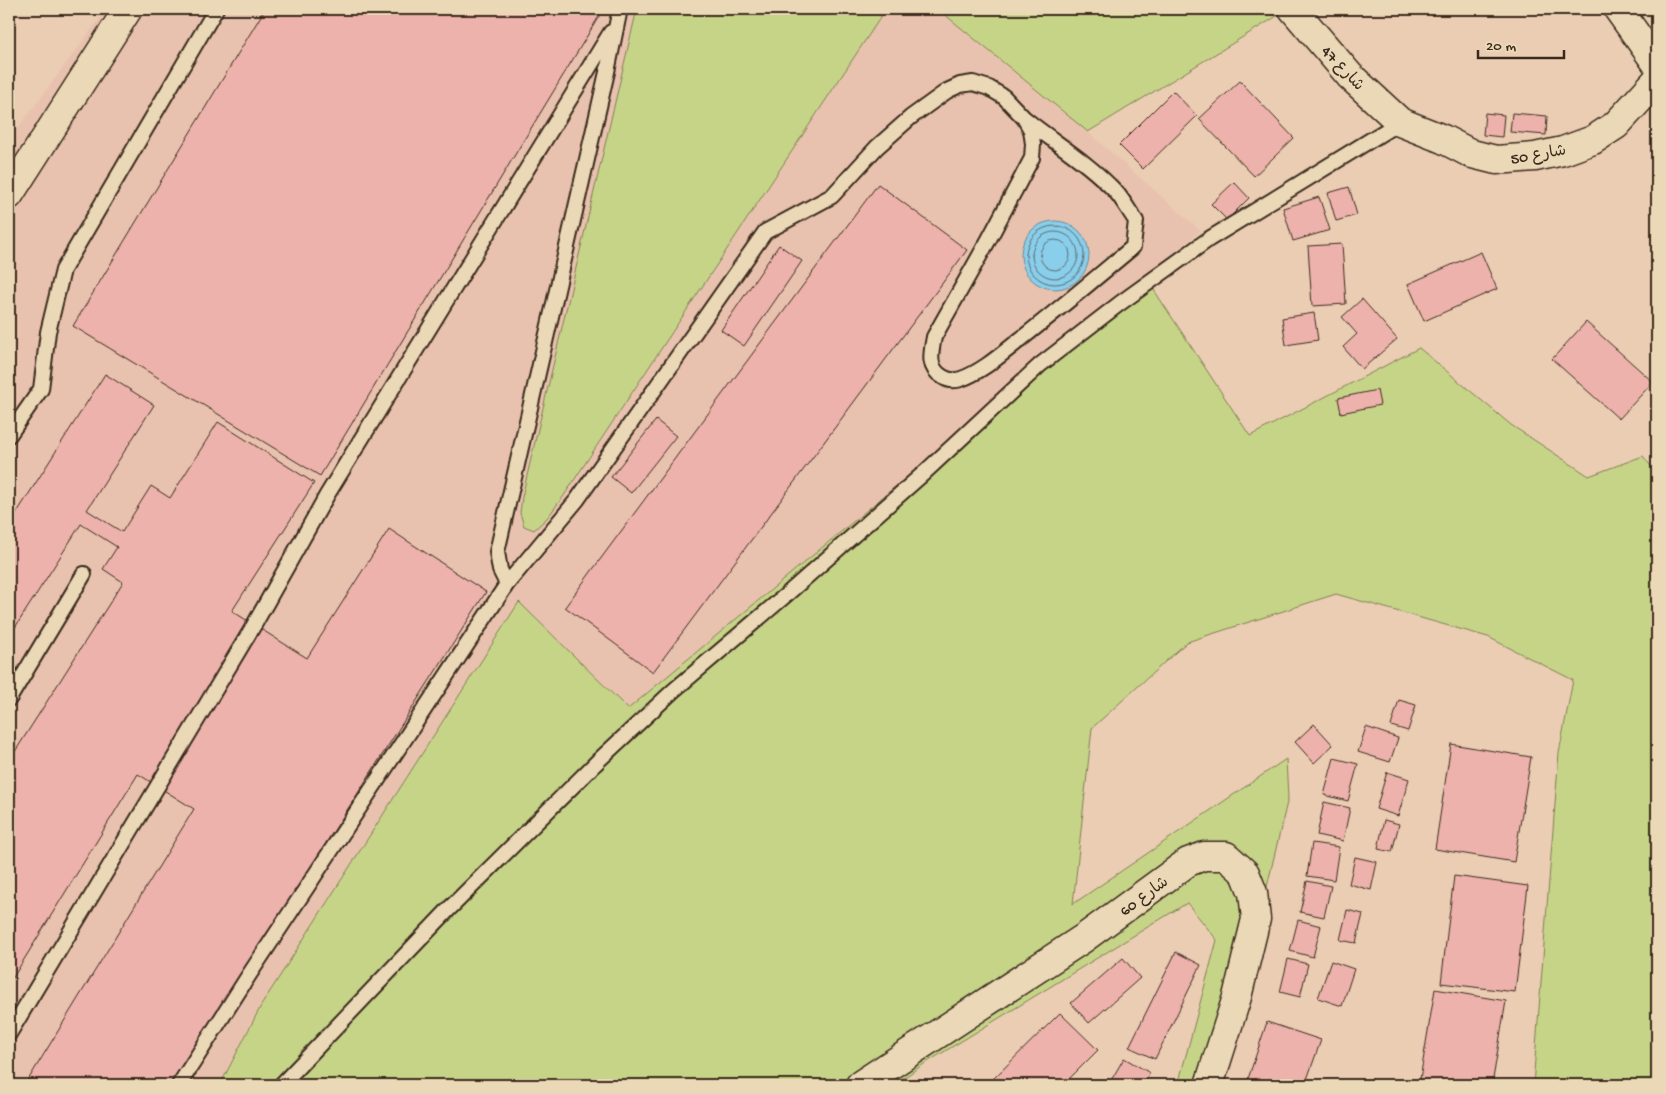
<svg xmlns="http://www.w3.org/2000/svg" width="1666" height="1094" font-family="'Gochi Hand','Playpen Sans Arabic',sans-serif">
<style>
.built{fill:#e8c2ae}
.green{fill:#c6d488;stroke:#807f53}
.water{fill:#89ceea;stroke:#6a8c98}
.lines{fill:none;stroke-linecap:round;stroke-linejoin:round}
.shore{stroke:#5a6c70;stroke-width:1}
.building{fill:#edb2ac;stroke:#3b2a1e}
.service-casing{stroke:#3b2a1e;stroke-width:18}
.minor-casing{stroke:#3b2a1e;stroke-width:31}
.secondary-casing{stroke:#3b2a1e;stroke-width:31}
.service{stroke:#ead8b6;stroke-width:14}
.minor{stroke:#ead8b6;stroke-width:28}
.secondary{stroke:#ead8b6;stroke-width:28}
.labels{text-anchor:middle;stroke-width:4.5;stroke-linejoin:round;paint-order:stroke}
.street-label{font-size:16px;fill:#3b2a1e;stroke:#ead8b6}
</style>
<rect width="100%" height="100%" fill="#ebcdb3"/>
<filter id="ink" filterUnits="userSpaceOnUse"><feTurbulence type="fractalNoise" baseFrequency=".02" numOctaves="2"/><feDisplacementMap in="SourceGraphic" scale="10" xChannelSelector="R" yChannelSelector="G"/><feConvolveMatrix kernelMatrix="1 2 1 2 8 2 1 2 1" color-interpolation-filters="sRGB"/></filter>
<g filter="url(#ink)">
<!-- built -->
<path class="built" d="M107,9h530l-117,504 27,5 16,-21 323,-488h52l150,123 113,99 -573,479 -109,-108 -257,402 -42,81h-211v-945z"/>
<!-- green -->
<path class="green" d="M637,9h249l-323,488 -16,21 -13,12 -10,-4 -4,-13 2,-16z
M938,9h345l-1,4 -194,119z
M1146,278l104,158 169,-88 92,77 78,51 54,-20 14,18v611h-124l26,-332 14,-73 -85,-43 -152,-43 -149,48 -95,86 -19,176 213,-145 2,39 -68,287h-42l39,-145 -30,-37 -263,161 -31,21h-673l42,-81 257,-402 109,107z"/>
<!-- water -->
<path class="water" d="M1021 255a34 34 0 1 1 68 0a34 34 0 1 1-68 0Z"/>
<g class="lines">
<!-- shore -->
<path class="shore" d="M1026 255a29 29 0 1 1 58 0a29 29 0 1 1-58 0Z
M1032 255a23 23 0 1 1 46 0a23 23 0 1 1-46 0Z
M1040 255a15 15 0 1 1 30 0a15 15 0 1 1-30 0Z"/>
</g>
<!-- building -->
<path class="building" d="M265,9h329l7,4 -281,463 -247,-150z
M1240,81l54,57 -40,38 -55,-57z
M1173,91l24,25 -54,53 -24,-24z
M1485,113l19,2 -2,22 -19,-2z
M1512,113l35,3 -1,19 -36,-3z
M1234,182l15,16 -22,22 -16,-16z
M878,184l89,66 -314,422 -88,-65z
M1349,187l8,28 -21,6 -8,-28z
M1319,197l11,33 -37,11 -10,-33z
M1342,244l4,60 -34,2 -4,-60z
M779,245l23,16 -58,85 -23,-16z
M1481,252l16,37 -73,32 -16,-37z
M1362,299l35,40 -35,30 -19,-22 14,-13 -15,-17z
M1314,313l4,27 -32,5 -4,-27z
M1586,322l67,60 -34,37 -67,-60z
M105,374l49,31 -67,105 35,22 29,-46 19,12 48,-76 96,61 -82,128 75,47 82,-129 97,63 -314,493h-147l169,-276 -56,-35 -129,210v-223l114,-179 -20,-13 14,-22 -36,-23 -72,113v-112z
M1377,390l3,15 -39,8 -3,-15z
M656,420l20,16 -45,57 -20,-16z
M1399,700l17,5 -8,26 -17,-5z
M1314,724l19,21 -19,18 -19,-21z
M1366,727l32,11 -8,24 -32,-10z
M1451,744l80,13 -17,105 -79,-13z
M1334,758l24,6 -10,37 -24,-6z
M1387,772l22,7 -11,37 -22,-7z
M1324,802l26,6 -7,33 -26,-6z
M1384,820l15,4 -7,28 -14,-3z
M1312,843l27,4 -5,33 -27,-4z
M1355,857l22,5 -6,28 -22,-6z
M1454,876l74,10 -13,106 -74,-9z
M1307,881l24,5 -7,31 -24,-5z
M1347,910l16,4 -7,29 -16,-3z
M1298,920l23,6 -8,31 -23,-6z
M1176,952l25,13 -46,94 -26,-12z
M1123,958l17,20 -51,45 -18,-20z
M1288,959l20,5 -8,33 -20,-5z
M1331,961l23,8 -12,37 -24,-8z
M1435,989l71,12 -14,84h-73z
M1060,1013l38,37 -35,35h-76z
M1267,1022l54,18 -16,45h-59z
M1124,1058l26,15 -7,12h-31l-3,-1z"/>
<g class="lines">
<!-- service casing -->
<g class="service-casing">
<path id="service" d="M9,435l32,-46 7,-57 15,-62 153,-261
M507,584l70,-84 188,-268 67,-36 45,-49 34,-30 36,-26 13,-6 13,-2 16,5 15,9 20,21 7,12 2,14 -1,14 -44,83 -54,96c-3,16 -7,31 9,40 6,4 12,4 18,2 21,-7 43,-27 60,-40 38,-30 75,-61 112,-92l3,-26c-7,-10 -13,-21 -20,-29 -27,-29 -61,-49 -92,-74
M9,699l75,-125
M9,1034l245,-409 73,-130 284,-463
M179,1085l70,-110 258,-391 -7,-14 -3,-18 110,-480 13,-63
M281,1085l169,-177 149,-148 74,-69 113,-96 138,-122 116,-108 79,-61 90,-65 191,-117"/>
</g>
<!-- minor casing -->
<g class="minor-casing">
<path id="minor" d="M1293,9l57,67 50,46 43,17 29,15 24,6 39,-3 28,-6 30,-11 23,-15 41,-45
M1618,9l39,55
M860,1085l224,-147 104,-76 16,-6h22l19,17 8,20 3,26 -19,78 -28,88"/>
</g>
<!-- secondary casing -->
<g class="secondary-casing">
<path id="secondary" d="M9,195l119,-186"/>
</g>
<!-- service -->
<use href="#service" class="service"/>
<!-- minor -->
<use href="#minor" class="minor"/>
<!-- secondary -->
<use href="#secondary" class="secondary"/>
</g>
</g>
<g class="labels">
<!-- street labels -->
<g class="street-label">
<text transform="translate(1344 67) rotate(47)" y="6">شارع 47</text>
<text transform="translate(1538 153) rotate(-10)" y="6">شارع 50</text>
<text transform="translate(1143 895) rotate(-36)" y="6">شارع 60</text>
</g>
</g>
<!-- margin -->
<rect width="1666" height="1094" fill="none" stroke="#ead8b6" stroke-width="30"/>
<rect x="15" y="15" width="1636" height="1064" fill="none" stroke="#3b2a1e" stroke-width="2" filter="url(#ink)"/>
<!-- scale -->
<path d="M1478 50v8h86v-8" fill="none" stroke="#3b2a1e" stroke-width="2.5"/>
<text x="1486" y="50" font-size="15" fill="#3b2a1e" stroke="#ead8b6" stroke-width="4" paint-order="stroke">20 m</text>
</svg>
